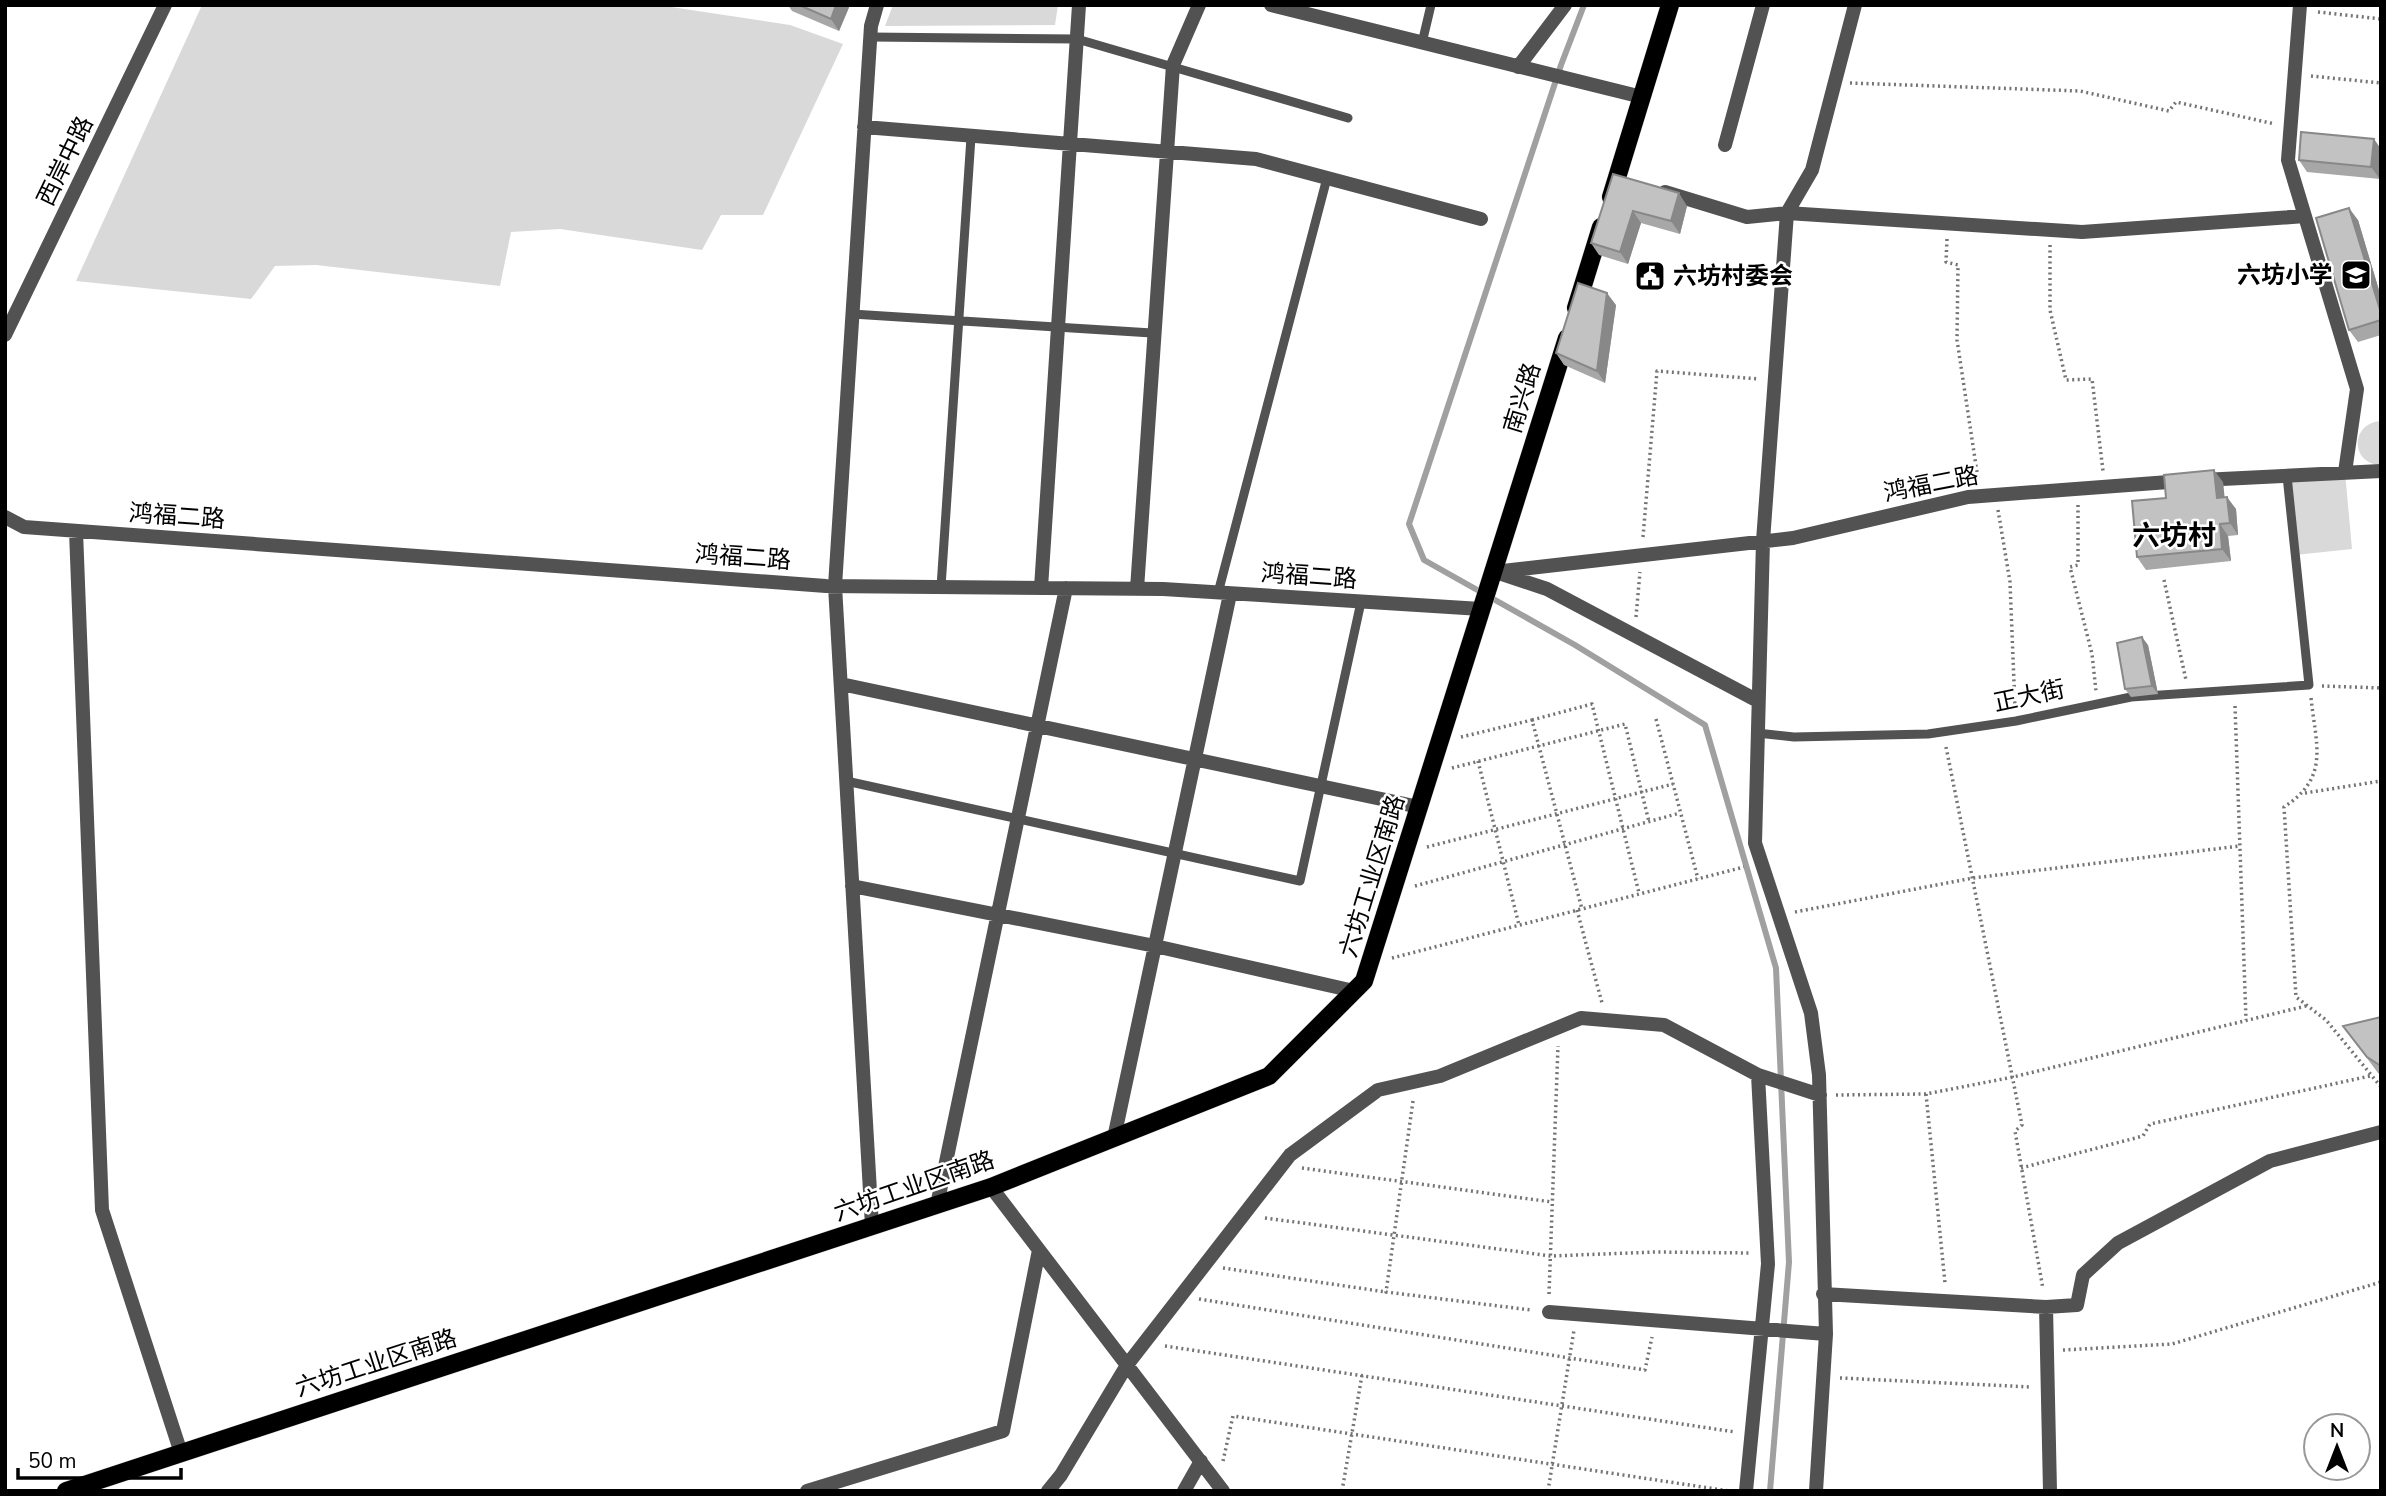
<svg xmlns="http://www.w3.org/2000/svg" width="2386" height="1496" font-family="'Nunito Sans','Noto Sans SC',sans-serif">
<style>
.green{fill:#d9d9d9}
.lines{fill:none;stroke-linecap:round;stroke-linejoin:round}
.stream{stroke:#a0a0a0;stroke-width:6}
.primary-casing{stroke:#dbdbdb;stroke-width:19}
.path{stroke:#747474;stroke-width:3.5;stroke-dasharray:2 3.5;stroke-linecap:butt}
.service{stroke:#525252;stroke-width:9}
.minor{stroke:#525252;stroke-width:14}
.tertiary{stroke:#525252;stroke-width:14}
.primary{stroke:#000;stroke-width:18}
.wall{fill:#a7a7a7}
.shaded-wall{fill:#888}
.building{fill:#c2c2c2;stroke:#888;stroke-width:2}
.labels{text-anchor:middle;stroke-width:5;stroke-linejoin:round;paint-order:stroke}
.street-label{font-size:24px;fill:#000;stroke:#fff}
.poi-label{font-size:24px;font-weight:bold;fill:#000;stroke:#fff;text-anchor:end}
.quarter-label{font-size:28px;font-weight:bold;fill:#000;stroke:#fff}
</style>
<rect width="100%" height="100%" fill="#fff"/>
<!-- green -->
<path class="green" d="M202,5h456l132,20 53,19 -80,171h-42l-19,35 -142,-21 -49,3 -11,54 -184,-21 -41,1 -24,33 -175,-18z
M893,5h165l-3,20 -170,1z
M2381,421v44c-31,-1 -31,-42 0,-44z
M2345,472l7,77 -57,6 -8,-79z"/>
<g class="lines">
<!-- stream -->
<path class="stream" d="M1584,5l-23,60 -152,459 15,36 151,85 130,80 71,243 13,294 -19,229"/>
<!-- primary casing -->
<g class="primary-casing">
<path id="primary" d="M1611,197l59,-192
M1576,308l25,-81
M66,1491l925,-304 278,-111 95,-95 203,-643"/>
</g>
<!-- path -->
<path class="path" d="M2318,12l63,7
M2311,76l70,7
M1850,83l230,8 89,20 7,-9 99,22
M1947,239l-1,23 12,3 -1,75 21,139
M2050,245v65l16,70 26,-1 11,92
M2078,505v60l-8,2 22,87 4,37
M1998,510l12,72 5,126
M1643,537l14,-166 102,8
M2164,580l22,100
M1636,617l4,-45
M2322,686l59,2
M2311,698c5,48 19,79 -27,109l12,190 30,23 55,67
M2235,706l11,314
M1656,719l42,160
M1532,720l60,-16 47,189
M1461,737l71,-17 50,189
M1946,747l76,378 -7,6 28,158
M1478,761l41,164
M1452,768l173,-44 24,98
M2305,793l76,-12
M1427,847l246,-63
M1415,886l265,-73
M1577,910l25,93
M1795,912l178,-34 267,-32
M1392,958l352,-91
M1926,1094l19,189
M1836,1095l90,-1 87,-17 293,-71
M1413,1101l-27,191 145,18
M1302,1168l250,34
M2021,1168l122,-32 7,-12 220,-48
M1265,1218l286,38 104,-4 96,1
M1223,1268l163,24
M1549,1294l9,-248
M1199,1299l446,71 7,-33
M1165,1346l570,86
M2063,1350l109,-6 209,-62
M1840,1378l191,9
M1223,1461l10,-45 496,75
M1342,1491l20,-116
M1548,1491l26,-161"/>
<!-- service -->
<path class="service" d="M870,37l207,2 271,79
M1422,43l9,-38
M852,314l300,19
M941,587l30,-450
M1218,593l109,-415
M1757,733l37,4 134,-3 88,-13 115,-24 178,-12 -22,-209
M846,781l454,100 61,-279"/>
<!-- minor -->
<path class="minor" d="M1271,5l371,92
M2300,5l-12,155 69,229 -12,83
M1518,67l47,-62
M864,127l392,32 225,60
M1725,145l38,-140
M1665,192l82,25 40,-4 295,19 223,-16
M2202,480l179,-9
M5,517l19,10 802,59 337,3 318,20
M76,531l26,679 79,243
M1494,572l299,-34 175,-41 214,-16
M1499,573l48,16 211,112
M1041,588l38,-583
M1137,589l36,-524 26,-60
M841,684l578,123
M852,886l303,60 199,45
M1114,1138l116,-544
M991,1187l232,304
M937,1205l129,-617
M872,1226l-37,-640 36,-560 6,-21
M1823,1294l223,13 31,-2 6,-30 35,-32 152,-82 111,-29
M2046,1307l4,184
M1549,1312l277,22
M807,1491l196,-60 36,-181
M1048,1491l13,-16 66,-110 163,-210 88,-65 62,-14 141,-58 83,7 94,50 62,20
M1184,1491l17,-30
M1746,1491l22,-227 -10,-189
M1816,1491l10,-157 -7,-259 -8,-62 -56,-170 8,-302 24,-328 25,-43 43,-165"/>
<!-- tertiary -->
<path class="tertiary" d="M5,335l160,-330"/>
<!-- primary -->
<use href="#primary" class="primary"/>
</g>
<!-- wall -->
<path class="wall" d="M788,5h62l-11,26 -47,-20z
M2381,149l-1,30 -73,-7 -8,-12z
M1613,174l74,32 -7,28 -39,-11 -13,41 -29,-9 -8,-12z
M2358,220l23,77v38l-23,7 -9,-12z
M1616,305l-11,78 -41,-18 -8,-12z
M2223,482l1,15 12,12 2,26 -10,1 3,25 -85,9 -9,-13 29,-59z
M2148,645l10,49 -27,3 -6,-8z
M2381,1017v58l-3,-2 -35,-47z"/>
<!-- shaded-wall -->
<path class="shaded-wall" d="M836,5h14l-11,26 -8,-12z
M2374,139l7,10 -1,30 -9,-12z
M1679,193l8,13 -7,28 -9,-13z
M2349,208l9,12 23,77v16z
M1633,211l8,12 -13,41 -8,-12z
M1607,293l9,12 -11,78 -8,-12z
M2214,470l9,12 3,28 -9,-12z
M2227,497l9,12 2,26 -8,-12z
M2220,524l8,12 3,25 -9,-12z
M2142,637l6,8 10,49 -6,-8z"/>
<!-- building -->
<path class="building" d="M799,5h37l-5,14z
M2301,132l73,7 -3,28 -72,-7z
M1613,174l66,19 -8,28 -38,-10 -13,41 -29,-9z
M2349,208l32,105v7l-32,10 -33,-112z
M1578,283l29,10 -10,78 -41,-18z
M2214,470l3,28 10,-1 3,26 -10,1 2,25 -85,8 -5,-56 34,-3 -2,-23z
M2142,637l10,49 -27,3 -8,-46z
M2381,1017v49l-14,-9 -24,-31z"/>
<!-- icons -->
<defs>
<g id="school-square" transform="scale(1.575)"><rect x="-9" y="-9" width="18" height="18" rx="4" fill="#000" stroke="#fff"/><path d="M0-5L7-2L0 1L-7-2ZM-4 1L0 2.5L4 1V4Q0 6-4 4Z" fill="#fff"/></g>
<g id="civic-square" transform="scale(1.575)"><rect x="-9" y="-9" width="18" height="18" rx="4" fill="#000" stroke="#fff"/><path d="M-.6-6.5H3V-4.5H.6V-3L4-1V1h2V6H-6V1h2V-1L-.6-3ZM-1.2 2.5V6h2.4V2.5Z" fill="#fff"/></g>
</defs>
<g fill-rule="evenodd">
<use href="#school-square" x="2356" y="275"/>
<use href="#civic-square" x="1650" y="276"/>
</g>
<g class="labels">
<!-- street labels -->
<g class="street-label">
<text transform="translate(65 161) rotate(-64)" y="8">西岸中路</text>
<text transform="translate(1522 398) rotate(-73)" y="8">南兴路</text>
<text transform="translate(1931 484) rotate(-11)" y="8">鸿福二路</text>
<text transform="translate(177 516) rotate(4)" y="8">鸿福二路</text>
<text transform="translate(743 557) rotate(4)" y="8">鸿福二路</text>
<text transform="translate(1309 576) rotate(4)" y="8">鸿福二路</text>
<text transform="translate(2029 696) rotate(-12)" y="8">正大街</text>
<text transform="translate(1372 876) rotate(-73)" y="8">六坊工业区南路</text>
<text transform="translate(914 1186) rotate(-19)" y="8">六坊工业区南路</text>
<text transform="translate(376 1363) rotate(-18)" y="8">六坊工业区南路</text>
</g>
<!-- poi labels -->
<g class="poi-label">
<text x="2333" y="283">六坊小学</text>
<text x="1673" y="284" text-anchor="start">六坊村委会</text>
</g>
<!-- quarter labels -->
<g class="quarter-label">
<text x="2174" y="545">六坊村</text>
</g>
</g>
<!-- border -->
<rect width="2386" height="1496" fill="none" stroke="#000000" stroke-width="14"/>
<!-- north arrow -->
<g transform="translate(2337 1447)"><circle r="33" fill="#ffffff" stroke="#999999" stroke-width="2"/>
<path d="M0-5L12 26L0 18L-12 26Z" fill="#000000"/>
<text y="-10" font-size="19" font-weight="bold" text-anchor="middle" fill="#000000">N</text>
</g>
<!-- scale -->
<path d="M18 1468v10h163v-10" fill="none" stroke="#000000" stroke-width="3.5"/>
<text x="28" y="1468" font-size="21" fill="#000000" stroke="#ffffff" stroke-width="5" paint-order="stroke">50 m</text>
</svg>
